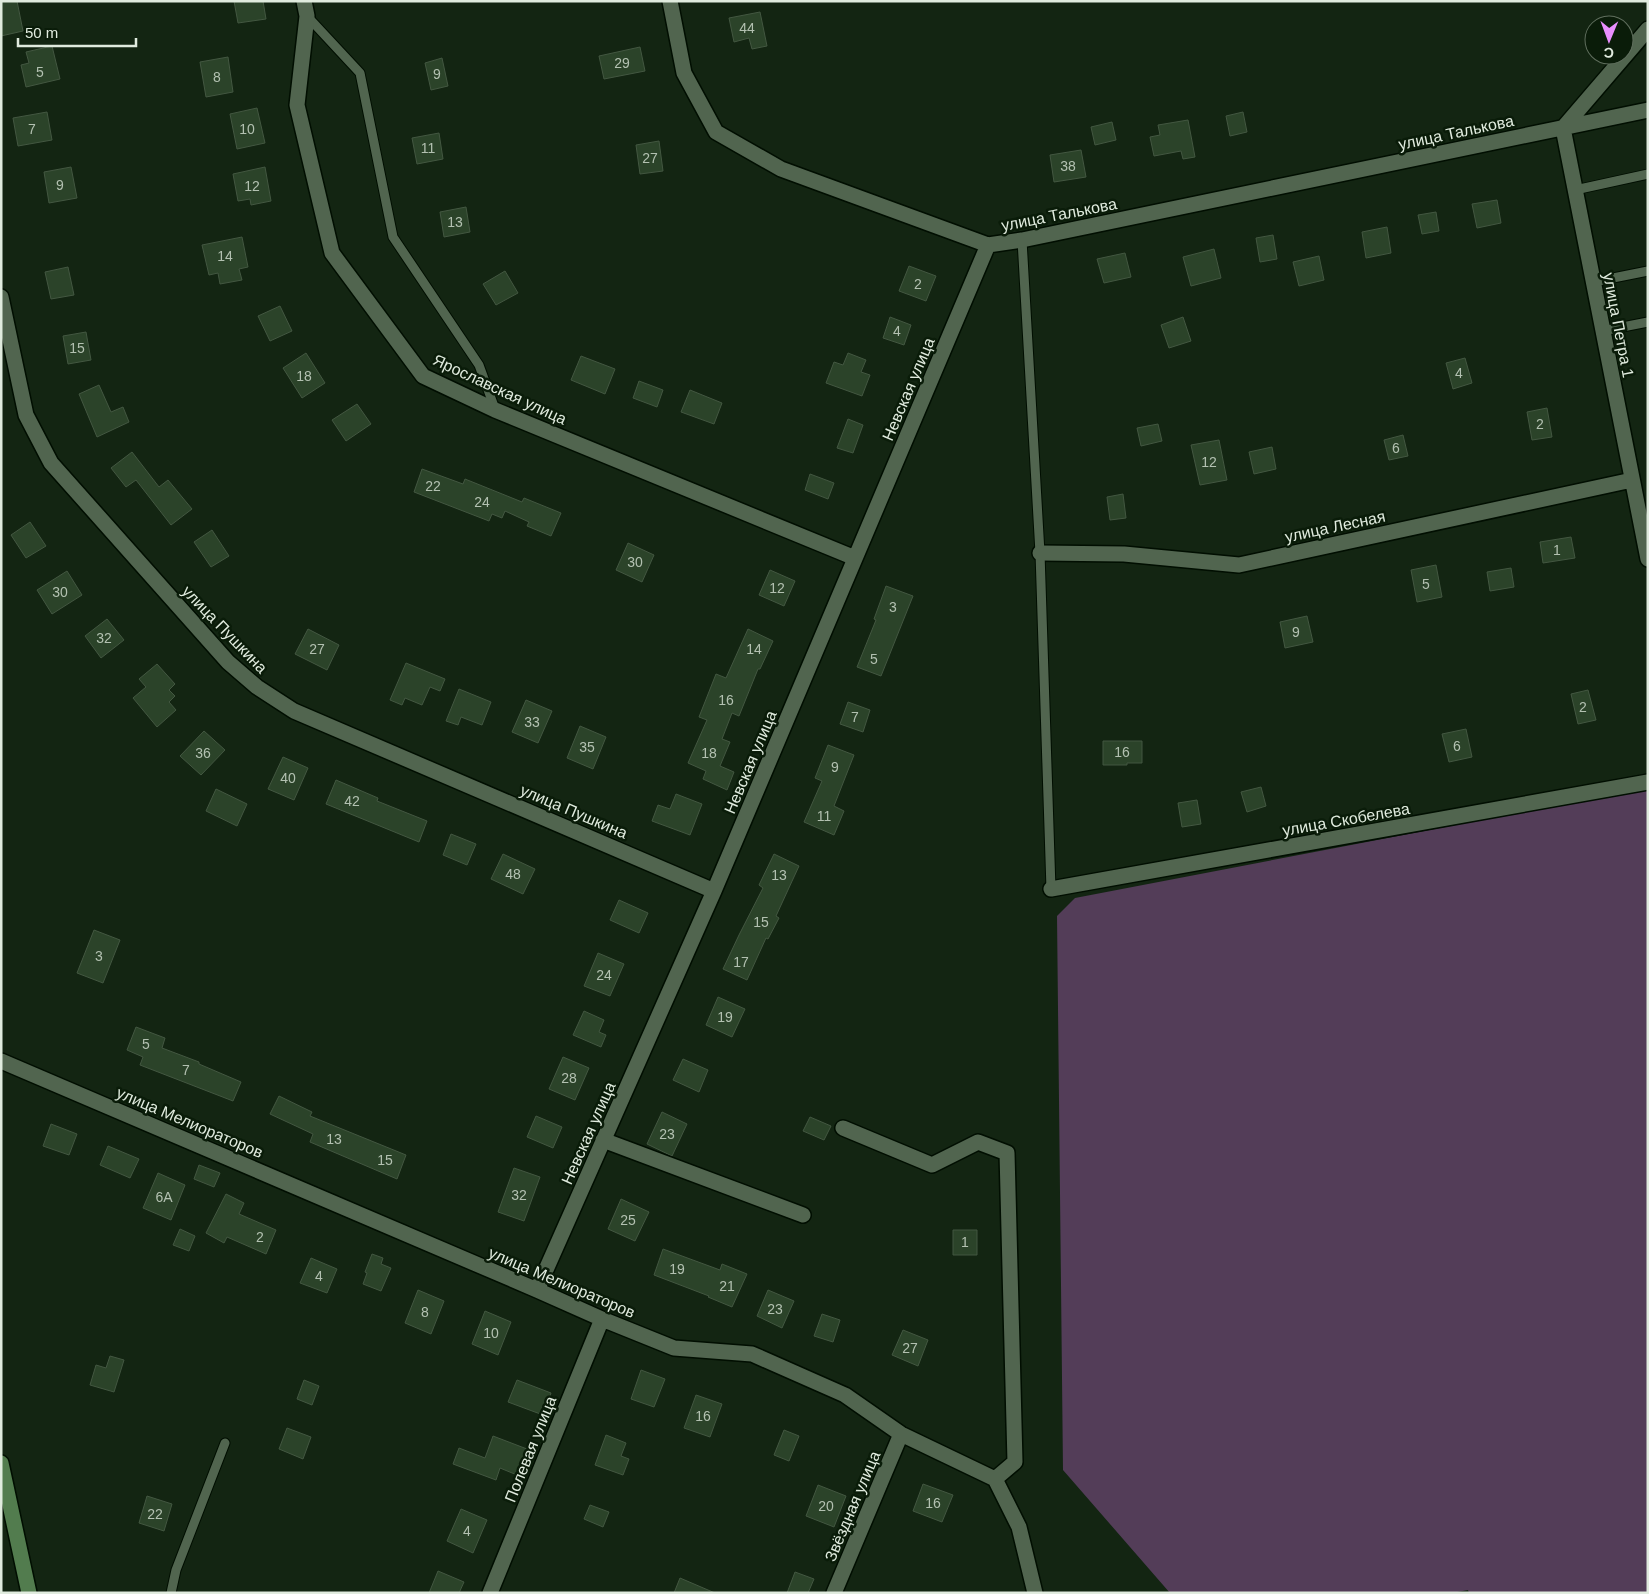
<svg xmlns="http://www.w3.org/2000/svg" width="1649" height="1594" font-family="Arial,sans-serif">
<style>
.forest{fill:#533d58}
.building{fill:#2b4329;stroke:#435741}
.lines{fill:none;stroke-linecap:round;stroke-linejoin:round}
.service-casing{stroke:#010e01;stroke-width:11}
.minor-casing{stroke:#010e01;stroke-width:18}
.secondary-casing{stroke:#010e01;stroke-width:18}
.service{stroke:#51654f;stroke-width:9}
.minor{stroke:#51654f;stroke-width:15}
.secondary{stroke:#527c4e;stroke-width:15}
.labels{text-anchor:middle;stroke-width:5;stroke-linejoin:round;paint-order:stroke}
.number-label{font-size:14px;fill:#b3c1b1}
.street-label{font-size:16px;fill:#e0ebde;stroke:#0a1c09}
</style>
<rect width="100%" height="100%" fill="#132512"/>
<!-- forest -->
<path class="forest" d="M1648,788v805h-179l-1,-3 -16,3h-282l-107,-123 -6,-554 18,-18z"/>
<!-- building -->
<path class="building" d="M1,1h16l6,30 -22,5z
M234,1h29l3,18 -28,4z
M760,12l7,34 -15,3 -3,-11 -15,4 -5,-24z
M52,46l8,33 -34,8 -5,-22 8,-2 -3,-11z
M640,47l5,24 -41,8 -5,-23z
M228,57l5,35 -27,5 -6,-35z
M442,58l6,28 -17,4 -6,-27z
M257,108l8,35 -28,6 -7,-35z
M47,112l5,28 -34,6 -5,-28z
M1243,112l4,20 -17,4 -4,-20z
M1188,120l7,37 -12,2 -2,-8 -27,5 -4,-19 10,-2 -2,-10z
M1112,122l4,18 -21,5 -4,-18z
M439,133l4,26 -26,5 -5,-26z
M659,141l4,30 -23,3 -4,-29z
M1081,150l5,27 -32,5 -4,-27z
M71,167l6,31 -28,5 -5,-31z
M265,167l6,34 -20,4 -1,-6 -12,2 -5,-27z
M1497,200l4,23 -24,5 -5,-24z
M466,207l4,25 -26,5 -4,-25z
M1436,212l3,19 -17,3 -4,-19z
M1387,227l4,26 -25,5 -4,-26z
M1273,235l4,24 -17,3 -4,-24z
M242,237l6,30 -9,2 3,11 -22,4 -2,-11 -9,2 -7,-30z
M1214,249l7,29 -30,8 -8,-29z
M1125,253l6,24 -27,6 -7,-24z
M1319,256l5,24 -25,6 -6,-24z
M909,266l27,10 -10,25 -27,-10z
M68,267l6,28 -23,4 -6,-27z
M505,271l13,22 -22,12 -13,-21z
M280,306l12,25 -22,10 -12,-25z
M890,317l21,8 -7,20 -21,-7z
M1183,317l8,24 -22,7 -8,-23z
M86,332l5,28 -23,4 -5,-28z
M306,353l19,30 -23,15 -19,-30z
M848,353l18,7 -5,12 9,3 -8,21 -36,-13 8,-21 9,3z
M581,356l34,13 -10,25 -34,-14z
M1465,358l7,25 -19,6 -7,-26z
M639,381l24,9 -6,17 -24,-9z
M99,385l12,27 12,-5 6,15 -32,15 -18,-43z
M690,390l32,13 -8,21 -33,-12z
M357,404l14,20 -25,17 -14,-21z
M1547,408l5,29 -20,3 -5,-28z
M848,419l15,6 -10,28 -16,-5z
M1158,424l4,17 -21,5 -4,-18z
M1403,435l5,21 -19,4 -5,-20z
M1219,440l8,40 -27,5 -9,-40z
M1272,447l4,22 -22,5 -5,-22z
M132,452l27,35 9,-7 24,29 -21,16 -35,-45 -10,7 -15,-19z
M422,469l41,15 2,-5 57,23 2,-4 37,15 -10,23 -24,-10 2,-4 -24,-11 -3,7 -10,-4 -3,7 -75,-29z
M810,474l24,9 -6,16 -23,-9z
M1123,494l3,24 -16,2 -3,-23z
M30,522l16,24 -20,12 -15,-23z
M212,530l17,26 -18,11 -17,-25z
M1571,537l4,21 -32,5 -3,-21z
M628,543l26,12 -12,27 -26,-12z
M1436,565l6,32 -25,5 -6,-32z
M1511,568l3,19 -24,4 -3,-19z
M770,570l25,11 -11,25 -25,-11z
M67,571l15,24 -30,19 -15,-24z
M886,586l27,10 -32,80 -24,-9 19,-47 -2,-1z
M1307,616l6,26 -28,6 -5,-26z
M107,619l17,21 -23,18 -16,-22z
M308,629l31,16 -12,25 -32,-16z
M748,629l25,12 -13,28h-2l-19,47 -7,-3 -10,26 8,3 -10,24 14,6 -7,18 -24,-11 3,-8 -18,-8 19,-43 -8,-3 17,-43 10,4z
M406,663l39,16 -5,12 -10,-4 -8,18 -17,-7 -3,7 -12,-5z
M157,664l18,20 -6,6 6,6 -6,6 7,8 -19,17 -24,-29 13,-11 -7,-8z
M459,689l32,13 -9,23 -21,-8 -3,8 -12,-4z
M1588,690l8,30 -18,4 -7,-30z
M526,700l26,11 -14,32 -26,-11z
M848,702l22,8 -7,22 -23,-8z
M580,726l26,11 -13,32 -26,-11z
M1466,729l6,28 -23,5 -7,-28z
M204,731l21,19 -24,25 -21,-19z
M1103,741h39v22h-15v2h-24z
M828,745l26,10 -20,51 10,5 -10,24 -30,-13 18,-41 -7,-3z
M283,757l25,11 -14,32 -26,-11z
M336,780l42,18 -1,3 50,20 -8,21 -93,-38z
M1261,787l5,19 -19,6 -6,-20z
M216,789l31,15 -10,22 -31,-15z
M676,794l26,10 -12,31 -38,-14 6,-16 12,4z
M1197,800l4,24 -19,3 -4,-24z
M451,834l25,10 -9,21 -24,-10z
M503,854l32,15 -12,25 -32,-15z
M774,854l25,12 -23,50 3,2 -11,21 -2,-1 -19,42 -24,-11 16,-34 24,-47 -4,-3z
M619,900l29,13 -9,20 -29,-13z
M94,930l26,10 -17,43 -26,-10z
M598,953l26,11 -14,32 -26,-10z
M718,997l27,12 -13,28 -26,-12z
M584,1011l20,9 -5,12 7,3 -5,12 -28,-12z
M136,1027l29,11 -3,10 37,14v2l42,18 -8,19 -93,-36 3,-8 -16,-7z
M563,1057l26,11 -14,32 -26,-11z
M683,1059l25,11 -9,22 -26,-12z
M279,1096l33,16 -2,4 96,39 -9,24 -87,-37 3,-8 -43,-20z
M662,1112l25,12 -15,32 -25,-12z
M536,1116l26,11 -9,21 -26,-11z
M810,1117l21,9 -7,14 -21,-9z
M51,1124l26,10 -8,21 -26,-9z
M108,1146l31,13 -9,19 -30,-13z
M199,1165l21,8 -6,14 -20,-8z
M514,1168l26,9 -16,44 -26,-9z
M158,1173l27,12 -14,35 -28,-12z
M226,1194l18,9 -5,11 37,16 -10,24 -39,-17 -3,6 -18,-10z
M621,1199l28,13 -14,29 -27,-12z
M180,1229l15,7 -6,15 -16,-6z
M953,1230h24v25h-24z
M663,1249l57,21 2,-6 25,10 -15,33 -24,-10 1,-1 -55,-21z
M372,1254l11,4 -2,6 10,4 -10,23 -18,-7 4,-11 -2,-1z
M311,1258l26,11 -10,24 -27,-10z
M418,1290l26,11 -13,33 -26,-11z
M768,1290l26,11 -12,27 -25,-12z
M485,1311l26,11 -13,33 -26,-11z
M822,1314l18,6 -7,22 -19,-6z
M903,1330l25,10 -10,26 -26,-11z
M110,1356l14,4 -10,32 -24,-7 6,-20 10,3z
M641,1370l24,9 -11,28 -23,-8z
M304,1380l15,6 -7,19 -15,-6z
M517,1380l34,13 -8,22 -35,-13z
M696,1395l26,9 -12,33 -26,-9z
M287,1428l24,9 -8,22 -24,-10z
M784,1430l15,6 -10,25 -15,-6z
M606,1435l20,8 -5,13 8,3 -6,16 -28,-10z
M493,1436l34,13 -10,26 -17,-7 -4,12 -43,-16 6,-16 26,10z
M923,1484l30,11 -11,27 -29,-11z
M818,1485l28,11 -12,31 -28,-11z
M147,1496l25,8 -8,27 -25,-8z
M590,1505l19,7 -6,15 -19,-8z
M461,1509l26,11 -14,33 -26,-12z
M438,1571l26,11 -5,11h-30z
M795,1572l19,7 -6,14h-21z
M680,1578l35,15h-41z"/>
<g class="lines">
<!-- service casing -->
<g class="service-casing">
<path id="service" d="M307,16l53,57 33,164 86,128 16,44
M1575,190l73,-16
M1022,240l18,313 11,336
M1593,282l55,-11
M1602,331l46,-9
M171,1593l5,-23 49,-127"/>
</g>
<!-- minor casing -->
<g class="minor-casing">
<path id="minor" d="M304,1l3,15 -10,89 35,148 91,123 72,34 360,148
M670,1l14,72 32,59 65,37 207,76 34,-5 626,-130
M1648,29l-85,99 85,431
M1,297l25,118 25,48 177,199 29,25 37,24 420,180
M1040,553l84,1 115,11 393,-85
M1051,889l597,-107
M1,1061l536,229 65,29 72,29 78,6 93,41 56,39 94,45 24,48 16,66
M843,1128l89,37 46,-23 29,11 8,309 -20,17
M603,1140l200,75
M537,1290l177,-399 274,-646
M490,1593l112,-274
M834,1593l67,-159"/>
</g>
<!-- secondary casing -->
<g class="secondary-casing">
<path id="secondary" d="M1,1463l28,130"/>
</g>
<!-- service -->
<use href="#service" class="service"/>
<!-- minor -->
<use href="#minor" class="minor"/>
<!-- secondary -->
<use href="#secondary" class="secondary"/>
</g>
<g class="labels">
<!-- number labels -->
<g class="number-label">
<text x="747" y="33">44</text>
<text x="622" y="68">29</text>
<text x="40" y="77">5</text>
<text x="437" y="79">9</text>
<text x="217" y="82">8</text>
<text x="32" y="134">7</text>
<text x="247" y="134">10</text>
<text x="428" y="153">11</text>
<text x="650" y="163">27</text>
<text x="1068" y="171">38</text>
<text x="60" y="190">9</text>
<text x="252" y="191">12</text>
<text x="455" y="227">13</text>
<text x="225" y="261">14</text>
<text x="918" y="289">2</text>
<text x="897" y="336">4</text>
<text x="77" y="353">15</text>
<text x="1459" y="378">4</text>
<text x="304" y="381">18</text>
<text x="1540" y="429">2</text>
<text x="1396" y="453">6</text>
<text x="1209" y="467">12</text>
<text x="433" y="491">22</text>
<text x="482" y="507">24</text>
<text x="1557" y="555">1</text>
<text x="635" y="567">30</text>
<text x="1426" y="589">5</text>
<text x="777" y="593">12</text>
<text x="60" y="597">30</text>
<text x="893" y="612">3</text>
<text x="1296" y="637">9</text>
<text x="104" y="643">32</text>
<text x="317" y="654">27</text>
<text x="754" y="654">14</text>
<text x="874" y="664">5</text>
<text x="726" y="705">16</text>
<text x="1583" y="712">2</text>
<text x="855" y="722">7</text>
<text x="532" y="727">33</text>
<text x="1457" y="751">6</text>
<text x="587" y="752">35</text>
<text x="1122" y="757">16</text>
<text x="203" y="758">36</text>
<text x="709" y="758">18</text>
<text x="835" y="772">9</text>
<text x="288" y="783">40</text>
<text x="352" y="806">42</text>
<text x="824" y="821">11</text>
<text x="513" y="879">48</text>
<text x="779" y="880">13</text>
<text x="761" y="927">15</text>
<text x="99" y="961">3</text>
<text x="741" y="967">17</text>
<text x="604" y="980">24</text>
<text x="725" y="1022">19</text>
<text x="146" y="1049">5</text>
<text x="186" y="1075">7</text>
<text x="569" y="1083">28</text>
<text x="667" y="1139">23</text>
<text x="334" y="1144">13</text>
<text x="385" y="1165">15</text>
<text x="519" y="1200">32</text>
<text x="164" y="1202">6А</text>
<text x="628" y="1225">25</text>
<text x="260" y="1242">2</text>
<text x="965" y="1247">1</text>
<text x="677" y="1274">19</text>
<text x="319" y="1281">4</text>
<text x="727" y="1291">21</text>
<text x="775" y="1314">23</text>
<text x="425" y="1317">8</text>
<text x="491" y="1338">10</text>
<text x="910" y="1353">27</text>
<text x="703" y="1421">16</text>
<text x="933" y="1508">16</text>
<text x="826" y="1511">20</text>
<text x="155" y="1519">22</text>
<text x="467" y="1536">4</text>
</g>
<!-- street labels -->
<g class="street-label">
<text transform="translate(1456 132) rotate(-12)" y="6">улица Талькова</text>
<text transform="translate(1059 214) rotate(-11)" y="6">улица Талькова</text>
<text transform="translate(1619 325) rotate(79)" y="6">улица Петра 1</text>
<text transform="translate(500 389) rotate(25)" y="6">Ярославская улица</text>
<text transform="translate(908 389) rotate(-67)" y="6">Невская улица</text>
<text transform="translate(1335 526) rotate(-12)" y="6">улица Лесная</text>
<text transform="translate(225 629) rotate(46)" y="6">улица Пушкина</text>
<text transform="translate(750 762) rotate(-67)" y="6">Невская улица</text>
<text transform="translate(574 811) rotate(23)" y="6">улица Пушкина</text>
<text transform="translate(1346 819) rotate(-10)" y="6">улица Скобелева</text>
<text transform="translate(190 1122) rotate(23)" y="6">улица Мелиораторов</text>
<text transform="translate(588 1133) rotate(-66)" y="6">Невская улица</text>
<text transform="translate(562 1282) rotate(23)" y="6">улица Мелиораторов</text>
<text transform="translate(530 1449) rotate(-68)" y="6">Полевая улица</text>
<text transform="translate(852 1506) rotate(-67)" y="6">Звёздная улица</text>
</g>
</g>
<!-- border -->
<rect width="1649" height="1594" fill="none" stroke="#e0ebde" stroke-width="5"/>
<!-- north arrow -->
<g transform="translate(1609 40) rotate(181)"><circle r="24" fill="#0a1c09" stroke="#606f5e"/>
<path d="M0-4L9 19L0 12L-9 19Z" fill="#e98efe"/>
<text y="-8" font-size="14" font-weight="bold" text-anchor="middle" fill="#e0ebde">С</text>
</g>
<!-- scale -->
<path d="M18 38v8h118v-8" fill="none" stroke="#e0ebde" stroke-width="2.5"/>
<text x="25" y="38" font-size="15" fill="#e0ebde" stroke="#0a1c09" stroke-width="4" paint-order="stroke">50 m</text>
</svg>
